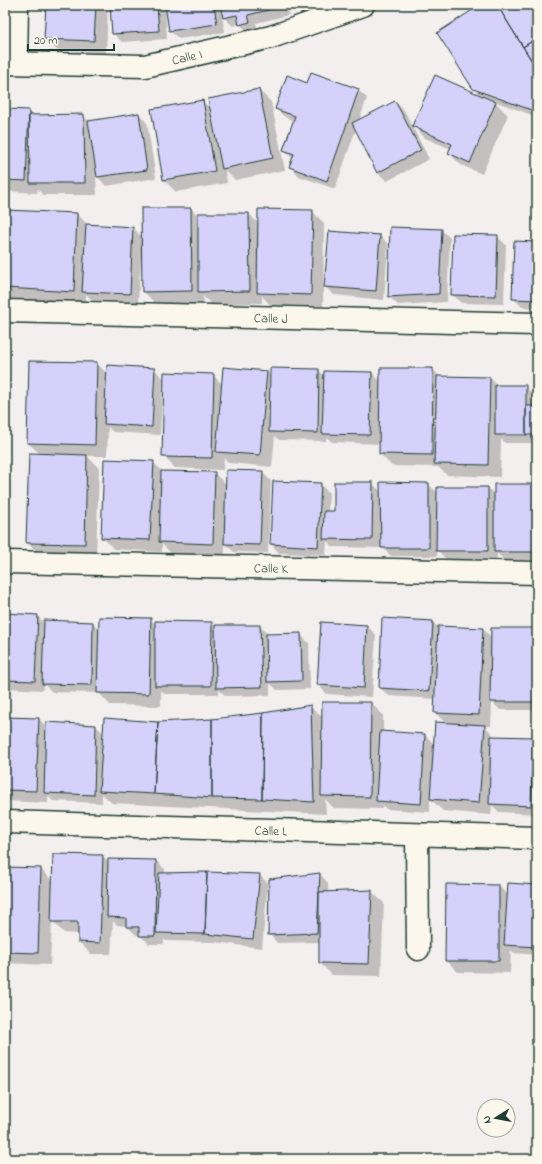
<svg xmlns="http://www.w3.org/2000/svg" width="542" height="1164" font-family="'Indie Flower',sans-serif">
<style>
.shadow{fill:#0003;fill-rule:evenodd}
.building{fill:#d6d1fa;stroke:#1f3d34}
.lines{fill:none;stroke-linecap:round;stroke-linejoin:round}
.street-casing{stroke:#1f3d34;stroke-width:25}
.street{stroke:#fbf7ec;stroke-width:22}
.labels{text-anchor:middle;stroke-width:3;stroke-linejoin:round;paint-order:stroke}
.street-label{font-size:13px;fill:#1f3d34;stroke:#fbf7ec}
</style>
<rect width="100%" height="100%" fill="#f4efef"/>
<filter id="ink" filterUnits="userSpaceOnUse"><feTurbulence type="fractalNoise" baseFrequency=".025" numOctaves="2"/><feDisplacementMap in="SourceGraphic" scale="8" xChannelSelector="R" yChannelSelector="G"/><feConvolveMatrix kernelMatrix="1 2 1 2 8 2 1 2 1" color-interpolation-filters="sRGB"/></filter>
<g filter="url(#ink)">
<!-- shadow -->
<path class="shadow" d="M47,5h61l-2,48 -49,-3 -12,-12z
M111,5h54l2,34 -45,3 -9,-9z
M166,5h121l2,10 -33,8 2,8 -9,2 -9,-9 -7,2 -11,-10 3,16 -46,7 -9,-8z
M295,5h44l-36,10z
M483,5h54v112l-43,-16 14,14 -26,59 -21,-9 -12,-12 2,-4 -26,-11 -12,-12 70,-28 -9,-10z
M308,84l50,6 9,8 -8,23 36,-19 9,8 25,49 -42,22 -9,-8 -22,-44 -21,60 -36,-13 -8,-9 2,-8 -9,-9 10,-29 -9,-4 -9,-8z
M259,90l12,12 14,68 -50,10 -10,-10 2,13 -51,9 -12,-12 38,-79 9,8z
M5,110l24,1 4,4h50l7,7 49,-8 8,9 9,55 -50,8 -10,-11 1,20h-54l-5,-6 -1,4 -32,-2z
M191,208l8,9v-3h50l10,10 53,-13 12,12 -1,83 -53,-1 -8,-9v7l-51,1 -8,-8 1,7h-49l-12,-12 -1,-34h-1l-3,45 -46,-2 -6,-6v9l-81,-3v-89l72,3 11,11 45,3 9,9z
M441,230l9,8 -3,64 -49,3 -9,-8z
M380,236l8,8 -4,56 -50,-5 -9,-8z
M497,236l9,9 -2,59 -43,-1 -9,-9z
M537,243v65l-15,-1 -9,-9z
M97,363l10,11 47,-5 9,9 -3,57 -47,-3 -5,-5 -1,29h-20l12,12 -3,88 -56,-1 -13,-13 13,-88 -12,-11z
M433,369l7,8 50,1 8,8h27l9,9v12h3v27h-3v2h3v3h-3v4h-29l-4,-4 -1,38 -53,-2 -9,-8 -46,-1 -12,-12v-10l-48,-2 -6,-5v4l-47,-1 -4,-4 -3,31 -43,-4 -5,-5 -1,12 -48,-2 -12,-12 50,-81 9,9 45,-12 4,4 48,-6 5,6 48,-3 9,9zM503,434h28v2h-28z
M153,462l10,10 51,1 13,12 35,-13 9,9 -3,72 -34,-1 -9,-8v12l-53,-2 -10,-10v8l-48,-3 -12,-12z
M372,483l9,9 47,-8 10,9 50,-5 7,7 42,-10v75h-33l-7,-7v6h-51l-9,-9v6h-46l-10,-10v2l-48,-1 -6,-6 -1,14 -47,-2 -8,-9 49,-60 9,9 -1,19h7z
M5,614l32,2 8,8 48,-1 6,6 51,-10 6,6 55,-2 4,3h45l9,9 31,-1 9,9 1,46 -33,1 -7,-7v12l-44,1 -7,-6v4h-54l-4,-4v16l-51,-1 -11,-12 -47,-1 -8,-8 -1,6 -38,-2z
M432,622l6,5 45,2 9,9v-9h43l2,2v79h-37l-8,-8 -1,24h-6l10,11 37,1 5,5v71l-38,-2 -7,-7 -1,10 -48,-4 -13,-12v13l-44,-3 -4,-4v4l-48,-1 -9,-9 1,15 -214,-11 -10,-9v9l-49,-2 -5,-5v7l-43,-2v-83l34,1 8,9 49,-2 8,8 54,-11 54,-3 99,-13 12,11 48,-15 12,12v17l42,3 9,9 12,-21 -11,-10 1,-14 -47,-3 -9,-8z
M367,626l9,9 -4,62 -45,-3 -9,-9z
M102,856l7,7v-3l47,1 9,8v5l94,1 9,8 -6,65 -48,-6 -48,-1 -2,-2v5h-15l-9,-9h-4l-9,-9 -10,-1 -4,-4 -2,33h-20l-12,-12v-8l-15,-1 -12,-12 -2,44 -45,-2v-95l36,1 12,13z
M320,874l8,9v9l43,-1 13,12 -3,73 -49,-1 -12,-12v-21l-43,1 -8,-9z
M499,886l9,9 29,-9v69l-23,-2 -3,-3 -1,23 -52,-1 -12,-12z"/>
<!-- building -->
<path class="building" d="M46,5h50l-2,36 -50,-2z
M110,5h47l2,26 -47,3z
M165,5h49l3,19 -48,7z
M220,5h61v2l-33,8 2,7 -11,3 -2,-10 -14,3z
M480,5h17l40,64v43l-64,-23 -36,-56z
M497,5h40v33l-14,9z
M537,38v31l-14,-22z
M311,72l48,17 -32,92 -38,-14 5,-13 -11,-4 12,-34 -20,-7 12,-34 20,8z
M435,75l61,27 -26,61 -22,-10 4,-9 -40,-18z
M259,89l14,69 -51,11 -14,-70z
M203,100l12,71 -52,9 -12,-71z
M395,101l26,49 -44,23 -25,-50z
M5,109l24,1 -3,71 -21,-1z
M139,113l8,57 -50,7 -9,-56z
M84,114l1,69h-55l-1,-68z
M141,208h50l1,83 -50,1z
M258,209l55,1 -2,85 -54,-2z
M5,210l72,3 -3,79 -69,-4z
M198,213h51l1,78 -52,1z
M86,224l47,3 -3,67 -48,-2z
M390,227l52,2 -3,65 -51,3z
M329,231l51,4 -4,56 -52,-4z
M453,234l45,1 -2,61 -45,-1z
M514,241l23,1v58l-25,-1z
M29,361l68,1 -2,83 -68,-2z
M107,365l48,3 -3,59 -48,-3z
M223,367l44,4 -7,84 -44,-3z
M270,368l49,1 -1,64 -49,-1z
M380,368h53l-1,87 -53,-1z
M324,371l48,1 -2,63 -48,-1z
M164,372l50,2 -2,84 -50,-1z
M437,376l53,1 -2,88 -54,-1z
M495,385h31v50h-31z
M526,406h11v29h-11z
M29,453l58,2 -2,89 -59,-1z
M104,459l50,2 -4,79 -49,-2z
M226,470l37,1 -3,74 -36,-1z
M161,471l54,1 -2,72 -54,-2z
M273,481l48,2 -3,64 -48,-3z
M334,482h39l-1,58 -49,-1 1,-28h10z
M380,482l49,1v65h-48z
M494,484h43v68h-43z
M437,487h51v64h-52z
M5,613l33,2 -3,66 -30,-1z
M99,617l52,1 -2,76 -52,-1z
M382,618l51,3 -4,70 -50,-3z
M44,620l49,2 -1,63 -50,-1z
M155,621l57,1 -1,64h-56z
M321,622l46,3 -3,63 -47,-3z
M215,625h45l2,62 -46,1z
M438,626l45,2 -4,87 -45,-2z
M491,628h44l-1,74h-44z
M301,633l1,48 -35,1 -1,-48z
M322,702h49l-1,95 -49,-1z
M311,705l3,97 -52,-3 1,-86z
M263,713l-1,86 -50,-1v-79z
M5,717l34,1 -3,73 -31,-1z
M104,718l54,4 -4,72 -55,-3z
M212,719v79l-58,-4 4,-72z
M46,722l50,3 -2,70 -50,-2z
M435,722l50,3 -6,78 -49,-4z
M380,731l45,3 -4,70 -45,-3z
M491,736l42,1 -2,69 -42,-2z
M53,854l50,1 -3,88 -22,-1v-20h-27z
M108,859l48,1 -1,76h-16v-9h-13v-9l-19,-1z
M5,867l36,1 -3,85 -33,-1z
M207,872l-2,62 -49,-1 3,-60z
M207,872l53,2 -7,65 -48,-5z
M320,873l-3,60 -49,2 1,-56z
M508,883l29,2v62l-33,-2z
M446,884l53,1v76h-54z
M372,890l-3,74 -50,-1v-71z"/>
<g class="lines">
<!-- street casing -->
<g class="street-casing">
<g id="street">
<path id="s1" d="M5,63l140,3 126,-29 92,-32"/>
<path d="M16,63l1,-58"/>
<path id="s2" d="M5,311l532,13"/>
<path id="s3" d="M5,562l532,11"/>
<path id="s4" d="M5,822l532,16"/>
<path d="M417,835l1,114"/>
</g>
</g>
<!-- street -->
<use href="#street" class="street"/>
</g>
</g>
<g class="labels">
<!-- street labels -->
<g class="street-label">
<text dy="5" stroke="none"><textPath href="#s1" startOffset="183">Calle I</textPath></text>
<text dy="5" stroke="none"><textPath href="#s2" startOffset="266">Calle J</textPath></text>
<text dy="5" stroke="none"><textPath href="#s3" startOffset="266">Calle K</textPath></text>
<text dy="5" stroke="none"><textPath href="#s4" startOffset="266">Calle L</textPath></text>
</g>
</g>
<!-- margin -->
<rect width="542" height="1164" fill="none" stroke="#fbf7ec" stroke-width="20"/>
<rect x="10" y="10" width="522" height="1144" fill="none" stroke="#1f3d34" stroke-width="1.5" filter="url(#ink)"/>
<!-- north arrow -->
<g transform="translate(496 1118) rotate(259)"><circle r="19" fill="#fbf7ec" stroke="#a3ada2"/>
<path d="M0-3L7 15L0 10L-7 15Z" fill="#1f3d34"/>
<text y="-6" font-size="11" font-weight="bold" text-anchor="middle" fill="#1f3d34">N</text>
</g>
<!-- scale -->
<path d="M28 44v6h86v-6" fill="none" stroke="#1f3d34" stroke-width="2"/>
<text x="34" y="44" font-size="12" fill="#1f3d34" stroke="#fbf7ec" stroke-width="3" paint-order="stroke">20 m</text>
</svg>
